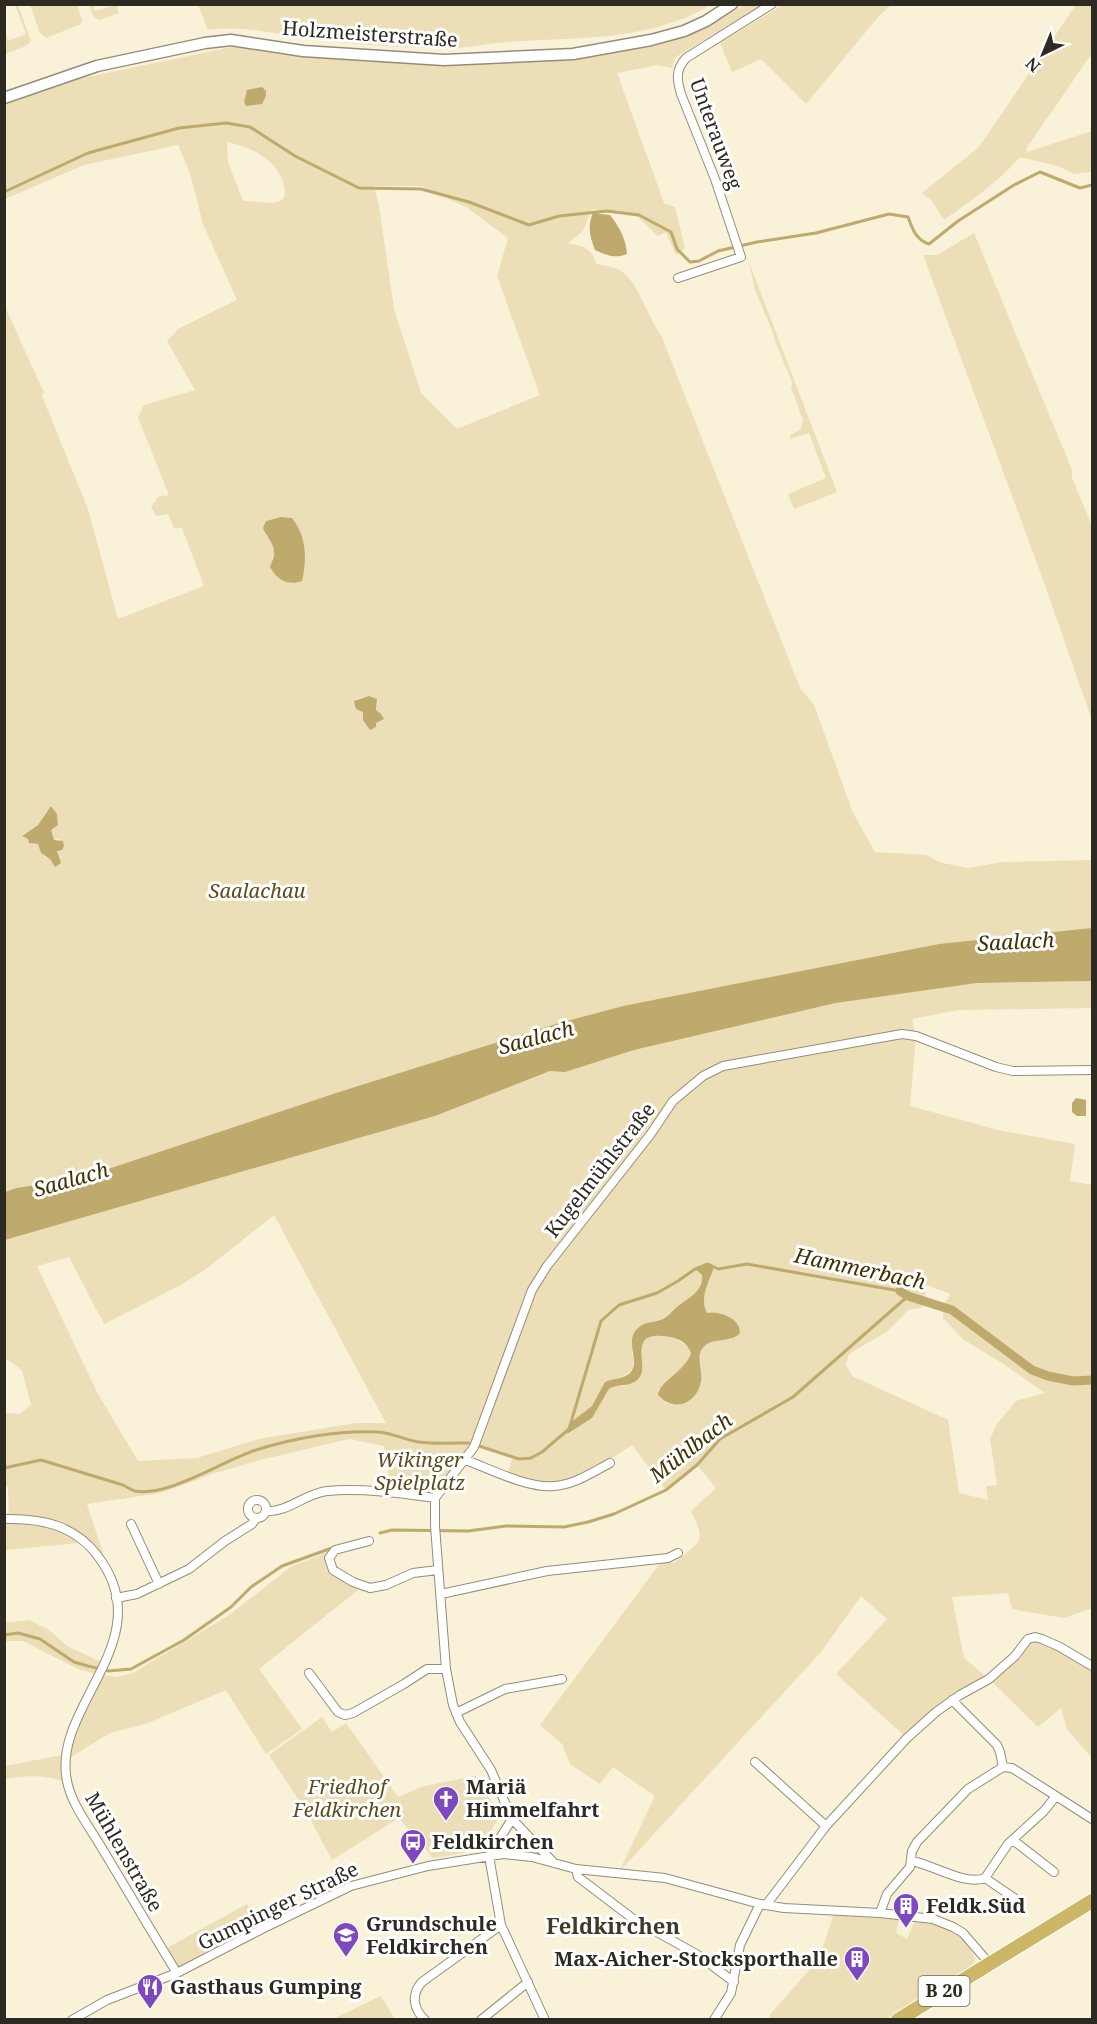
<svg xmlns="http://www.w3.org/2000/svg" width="1097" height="2024" font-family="'Noto Serif',serif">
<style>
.green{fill:#ecdeb6;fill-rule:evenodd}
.water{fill:#bfaa6e}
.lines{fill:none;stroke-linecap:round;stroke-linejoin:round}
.stream{stroke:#bfaa6e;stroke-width:3}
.canal{stroke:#bfaa6e;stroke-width:9}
.minor-casing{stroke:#958d77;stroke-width:10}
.tertiary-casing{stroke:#958d77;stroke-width:13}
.primary-casing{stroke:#fff;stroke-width:16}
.minor{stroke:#fff;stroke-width:8}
.tertiary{stroke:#fff;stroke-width:10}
.primary{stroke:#cbb767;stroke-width:14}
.labels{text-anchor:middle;stroke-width:6;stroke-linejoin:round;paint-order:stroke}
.shield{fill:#fefefe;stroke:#6c6a63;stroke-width:1.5}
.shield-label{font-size:18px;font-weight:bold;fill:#2d2a21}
.street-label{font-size:20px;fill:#2d2a21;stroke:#fefefe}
.park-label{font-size:20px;font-style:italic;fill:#5b4c1d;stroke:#fefefe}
.poi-label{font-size:20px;font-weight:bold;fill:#2d2a21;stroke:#fefefe;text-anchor:start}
.water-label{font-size:21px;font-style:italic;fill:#403100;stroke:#fefefe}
.quarter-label{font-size:22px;font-weight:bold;fill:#403925;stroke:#fefefe}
</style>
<rect width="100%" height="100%" fill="#f9f1d8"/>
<!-- green -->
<path class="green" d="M15,5h3l13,36 -5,5 -21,8v-23l3,10 18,-7z
M30,5h47l5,15 -1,4 -35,14 -6,-5z
M89,5h3l3,6 21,-6 3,8 -20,7 -5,-3z
M198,5v-1l512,1c-60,37 -136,32 -204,37 -16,1 -33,5 -49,6 -44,1 -89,-3 -132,-7 -41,-4 -75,-17 -117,-11z
M744,5h18l-80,48 -7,5 -3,10 -14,-3 -41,8 47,130 11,4 10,41 -9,7 -10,-23 -8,4 -20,-19 -46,-8 -9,22 -15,12c14,3 26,6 28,21 6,1 13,2 19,4 23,8 31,48 46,67l139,353 14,17 39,108 22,39 51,3 16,8 27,5 33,-6 90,-2v71l-469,75 -64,17 -220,69 -261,87 -62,9 -11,4 -1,-888 40,89 -2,3 46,113 30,110 86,-33 -22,-58h-8l-6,-14 -12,2 -5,-9 7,-10 11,-2 -31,-78 6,-12 51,-15 -28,-49 11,-12 59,-29 -34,-76 -13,-51 -12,-28 -94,20 -79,34v-94l68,-25 164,-34 201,19 136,-6 78,-13 34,-10 23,-10zM227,142c26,5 53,19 58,47 0,5 0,9 -5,12 -6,4 -28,0 -37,0l-15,-39zM374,186h47l45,21 42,31 -11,38 43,119 -83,34 -36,-36 -27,-84 -15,-103zM281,517l11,1c15,19 15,42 9,63l-12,2 -17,-24 3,-4c-2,-11 -7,-22 -9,-34zM369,696l9,5 -2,9 -11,14 -2,-12 -7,-12zM51,806l6,8 1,11 -7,5 3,10 6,-1 -4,28 -6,-9 -5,-1 -7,-13 -9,-1 -1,-4 -6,-4 16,-10z
M783,5v-1l108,1 -13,12 -72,87 -45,-45 -29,13 -12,-29z
M1076,5h16v48l-66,96 1,3 65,-21v41l-18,2 -16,-8 -38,-9c-22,25 -49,44 -76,63l-12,-19 -10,-8 57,-46z
M974,233l98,237v8l20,48v194l-51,-146 -118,-319h14z
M749,262l88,230 -43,17 -6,-15 38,-16 -17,-45 -19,6 1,-4 10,-6 2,-9 -12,-32 1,-6c-4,-11 -20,-45 -20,-52l-17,-40z
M1092,981v27l-134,2 -46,9 4,17 -6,70 88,24 77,14 -5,37 22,4v423l-28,10 -52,-9 -4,-16 -56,4 12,61 25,21 42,-42 61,29v92l-25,-29 -6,-21 -23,19 -49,-48 -29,16 -53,43 -71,-64 51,-55 -26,-23 -40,56 -202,220 36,-76 -42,-29 -13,17 -30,-20 -8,-20 -22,-19 121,-163 13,1c26,-22 33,-19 17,-52l25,-23 -19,-23 -31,25 -34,-45 -53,34 -23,7 -49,-11 6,-18 -43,-14 1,10 -36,45 -44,-6 -7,-46 -35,-7 -85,20 -49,14 -54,20 -74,11 17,52 -2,5 -23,-18 -74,7 -1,-31h5l-1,-32 -4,-1 1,-73 14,1 12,-9 -9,-35 -17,-12v-118l430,-124 115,-45h15l69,-21 202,-47 141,-20zM274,1215l112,208h-30l-97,16 -62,19 -59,3 -40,-67 -61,-128 32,-9 35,67 75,-38 27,-17zM695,1269l16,7c-5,13 -11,24 -4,37l15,1 10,4 -1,21c-9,1 -26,2 -30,11 -7,16 12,34 -14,51 -6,4 -12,5 -18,3 -6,-2 -11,-7 -11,-14 11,-13 27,-20 33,-37 -8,-16 -32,-23 -47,-13l-19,46h-12l-4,3 -4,8 -38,35 4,-10 21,-16 13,-24c18,-6 33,-7 27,-30l19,-30c14,-2 18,-10 29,-17 10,-8 24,-15 23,-29zM927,1285l24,9 -7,10 -1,14 21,22 38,23 43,30 -29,8 -19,23 -7,15 7,46 -11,1 2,14 -29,-7 -11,-73 -96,-44 -6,-11 3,-11 39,-23 20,-21 14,-2z
M326,1553l4,13 33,20 -104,83 43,60 -36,25 -40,-64 -78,33 -38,10 -44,27 1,22c-26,-7 -36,-7 -62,-3v-13l62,-12 33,-79 -22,-6 -55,-28h-18l-1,-18 25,-3 20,10 18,16 38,18 -4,11 16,2 16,-4 96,-58 63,-49z
M322,1717l10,15 14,-9 52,74 26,-11 52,-10 23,38c-1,7 -5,11 -8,17 -12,23 -34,23 -58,27l-34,-40 -67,42 -26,-49 -37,-56z
M247,1904l15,25 -85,44 -14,-23z
M835,1911l65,4 -4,18 11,6 10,-23 36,11 -2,4 18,13 6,16 -5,8 -84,51 -113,1 -4,-4 41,-47 12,-20z
M381,1996l13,22 -56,1 -1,-2z"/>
<!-- water -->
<path class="water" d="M262,87l4,4v5l-4,8 -16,2 -2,-4 3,-12z
M593,213l17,2c9,11 16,24 17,39 -12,5 -21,1 -32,-4 -5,-13 -8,-24 -2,-37z
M281,517l11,1c15,19 15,41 10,63 -14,5 -25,-1 -32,-14 1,-4 5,-10 4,-15 0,-9 -8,-16 -11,-24l3,-7z
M369,696l8,3 -1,11 5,4 3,5 -8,4v4l-6,3 -7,-10v-8l-7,-3 -2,-8z
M51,806l6,8 1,11 -7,5 3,10 9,1 1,5 -2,4 -5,1 4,12 -6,4 -5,-8 -9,-6 -3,-9 -9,-1 -1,-4 -6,-3 16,-11z
M1092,928v53l-115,2 -141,20 -202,47 -69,22 -15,-1 -115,45 -430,124v-48l11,-4 62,-9 261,-87 220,-69 64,-17 316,-62z
M1076,1098l10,2v16h-9l-5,-4v-9z
M708,1264l6,3c-5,16 -15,30 -7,46 14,-2 33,5 33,20 -9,11 -30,3 -38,16 -6,8 1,23 -1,33 -5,22 -27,31 -43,13 0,-13 27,-23 33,-42 -2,-4 -4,-8 -8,-11 -8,-6 -33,-10 -39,-1 -7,11 3,27 -5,37 -8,10 -21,5 -30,11l-17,29 -25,16 4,-12 21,-16 13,-24c8,-4 20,-3 26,-10 10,-13 -10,-34 11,-47 5,-3 12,-3 18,-5 7,-2 12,-9 18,-14 10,-8 26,-15 24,-31l-7,-6z"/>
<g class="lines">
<!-- stream -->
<path class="stream" d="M4,192l84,-39 91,-25 47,-5 24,4 45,29 64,32 62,1 48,13 60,23 30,-9 48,-5 32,4 32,17 6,17 13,13 9,-1 19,-10 39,-9 59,-9 73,-19 19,3c4,11 8,23 21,27l29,-23 56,-36 26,-13 40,16 12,-3
M479,1446l40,13 12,-1 11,-6 27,-23 32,-108 18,-16 38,-12 21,-12 17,-12 13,-5 10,5 29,-5 153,27
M4,1468l37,-8 82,25c4,2 8,5 12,6 34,6 87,-30 121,-41 38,-12 83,-20 122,-18 14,1 27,8 41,10 16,2 34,1 50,1
M380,1533l12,-3 76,1 38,-5 58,1 24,-5 26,-8 52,-24 31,-25 23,-26 73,-42 115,-101
M4,1635l14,-2 22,6 34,23 14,4 21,5 22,-2 53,-29 47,-33 20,-20 31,-21 50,-18"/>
<!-- canal -->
<path class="canal" d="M900,1291l8,5 44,14 80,60 16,6 25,5 19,-1"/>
<!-- minor casing -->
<g class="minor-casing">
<path id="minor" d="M678,278l63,-21 -26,-78 -34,-85c-4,-14 -6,-24 5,-36l86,-54
M466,1460c24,9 63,29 88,26 20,-1 39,-14 56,-23
M248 1509a9 9 0 1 1 18 0a9 9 0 1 1-18 0Z
M266,1511c21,2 40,-18 61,-20 36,-3 72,2 108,7
M4,1519c37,-1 70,6 93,36 66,85 -46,150 -30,226 4,22 21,44 33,64 26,43 51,86 77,128
M131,1524l28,60
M369,1541l-34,9 -6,8 4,12 20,12 17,6 16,-3 27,-12 25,-3
M441,1594l106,-23 121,-13 10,-5
M116,1598l21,-4 52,-25 36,-28 27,-17 4,-6
M309,1673l29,39 7,3 8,-2 51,-29 23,-15h19
M456,1713l49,-24 57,-10
M755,1762l71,64
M1056,1796l36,23
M512,1819l-23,37 12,69 44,95
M1013,1840l41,32
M912,1861c21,4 54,25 73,17l23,-34 36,-33 12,-15 -44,-28 -9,-1
M554,1863l-42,-44 -21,-49 -31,-48 -7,-17 -7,-36 -11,-143v-28l39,-51 58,-157 15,-24 103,-131 23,-34 30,-25 20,-10 179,-32 14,2 80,31 17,4 79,-1
M576,1869l2,8 54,41 66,37 36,27
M985,1878l32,22
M766,1905l60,-79 81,-88 29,-26 24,-17 29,-16 26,-23 13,-17 7,-2 7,2 18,8 32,19
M880,1913l7,-19 23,-27 2,-16 5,-9 51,-53 35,-22 -3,-15 -3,-7 -45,-45
M72,2020l35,-20 70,-27 85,-44 89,-43 77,-20 75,-12 29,3 44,12 89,9 95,26 24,4 96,5 53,6 20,8 10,6 26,30
M425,2020c-12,-11 -14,-26 -3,-38l79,-57
M481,2020l47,-38
M714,2020l17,-27 9,-48 20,-41"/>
</g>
<!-- tertiary casing -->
<g class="tertiary-casing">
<path id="tertiary" d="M4,98l93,-32 108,-23 26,-3 72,11 141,9 129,-6 78,-14 33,-9 22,-10 26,-17"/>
</g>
<!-- primary casing -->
<g class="primary-casing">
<path id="primary" d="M898,2020l194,-119"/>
</g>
<!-- minor -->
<use href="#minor" class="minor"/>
<!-- tertiary -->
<use href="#tertiary" class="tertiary"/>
<!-- primary -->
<use href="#primary" class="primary"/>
</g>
<!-- icons -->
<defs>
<g id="church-pin" transform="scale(1.35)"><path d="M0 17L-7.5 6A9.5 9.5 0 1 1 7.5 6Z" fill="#7e48bf" stroke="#fefefe"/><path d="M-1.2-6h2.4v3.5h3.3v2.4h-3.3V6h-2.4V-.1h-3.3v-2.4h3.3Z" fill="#fff"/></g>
<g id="bus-pin" transform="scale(1.35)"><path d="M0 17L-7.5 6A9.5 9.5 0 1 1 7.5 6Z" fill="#7e48bf" stroke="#fefefe"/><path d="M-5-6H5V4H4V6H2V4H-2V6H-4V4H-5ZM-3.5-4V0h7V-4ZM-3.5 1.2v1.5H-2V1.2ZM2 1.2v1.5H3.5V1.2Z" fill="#fff"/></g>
<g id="building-pin" transform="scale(1.35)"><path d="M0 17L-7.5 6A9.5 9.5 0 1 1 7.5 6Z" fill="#7e48bf" stroke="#fefefe"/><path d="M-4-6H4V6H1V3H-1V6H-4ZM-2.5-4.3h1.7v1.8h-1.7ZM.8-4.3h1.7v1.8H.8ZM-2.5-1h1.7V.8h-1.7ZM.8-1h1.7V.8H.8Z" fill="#fff"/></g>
<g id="school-pin" transform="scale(1.35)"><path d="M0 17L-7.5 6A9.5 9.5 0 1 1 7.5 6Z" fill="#7e48bf" stroke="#fefefe"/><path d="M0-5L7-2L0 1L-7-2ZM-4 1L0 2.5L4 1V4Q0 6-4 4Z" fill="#fff"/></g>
<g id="restaurant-pin" transform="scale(1.35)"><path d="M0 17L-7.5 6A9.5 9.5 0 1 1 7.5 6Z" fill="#7e48bf" stroke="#fefefe"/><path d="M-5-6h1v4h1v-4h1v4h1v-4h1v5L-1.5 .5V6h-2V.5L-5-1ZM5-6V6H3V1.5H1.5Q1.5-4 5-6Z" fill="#fff"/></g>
</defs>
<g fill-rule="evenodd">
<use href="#church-pin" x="446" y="1799"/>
<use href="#bus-pin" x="413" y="1842"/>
<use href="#building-pin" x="906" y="1906"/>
<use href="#school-pin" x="346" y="1935"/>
<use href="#building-pin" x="857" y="1959"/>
<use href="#restaurant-pin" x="150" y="1987"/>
</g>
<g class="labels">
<!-- shield labels -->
<rect class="shield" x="918.5" y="1976" width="51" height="30" rx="4.5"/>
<g class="shield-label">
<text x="944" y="1997">B 20</text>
</g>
<!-- street labels -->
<g class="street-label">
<text transform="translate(370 34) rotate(4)" y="7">Holzmeisterstraße</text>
<text transform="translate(716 134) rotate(70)" y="7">Unterauweg</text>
<text transform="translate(600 1170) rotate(-52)" y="7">Kugelmühlstraße</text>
<text transform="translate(124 1852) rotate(60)" y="7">Mühlenstraße</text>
<text transform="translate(278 1906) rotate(-26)" y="7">Gumpinger Straße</text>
</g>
<!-- park labels -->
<g class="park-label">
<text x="257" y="898">Saalachau</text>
<text x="420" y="1467">Wikinger<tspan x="420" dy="23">Spielplatz</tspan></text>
<text x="347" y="1794">Friedhof<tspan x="347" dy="23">Feldkirchen</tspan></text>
</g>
<!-- poi labels -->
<g class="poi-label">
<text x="466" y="1794">Mariä<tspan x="466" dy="23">Himmelfahrt</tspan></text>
<text x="432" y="1849">Feldkirchen</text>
<text x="926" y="1913">Feldk.Süd</text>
<text x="366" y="1931">Grundschule<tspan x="366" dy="23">Feldkirchen</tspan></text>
<text x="838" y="1966" text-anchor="end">Max-Aicher-Stocksporthalle</text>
<text x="170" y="1994">Gasthaus Gumping</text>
</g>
<!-- water labels -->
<g class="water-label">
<text transform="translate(1016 942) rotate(-3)" y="7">Saalach</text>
<text transform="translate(536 1038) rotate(-15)" y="7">Saalach</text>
<text transform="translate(71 1180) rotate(-16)" y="7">Saalach</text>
<text transform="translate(860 1269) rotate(12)" y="7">Hammerbach</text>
<text transform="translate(691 1448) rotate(-38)" y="7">Mühlbach</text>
</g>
<!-- quarter labels -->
<g class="quarter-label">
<text x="613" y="1934">Feldkirchen</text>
</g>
</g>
<!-- border -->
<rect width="1097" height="2024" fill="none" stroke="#2d2a21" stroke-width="12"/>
<!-- north arrow -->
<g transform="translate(1043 54) rotate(223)" stroke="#fefefe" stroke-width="4.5" paint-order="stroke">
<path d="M0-4.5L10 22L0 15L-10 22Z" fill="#2d2a21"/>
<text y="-9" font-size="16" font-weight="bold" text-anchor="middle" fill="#2d2a21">N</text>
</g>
</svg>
